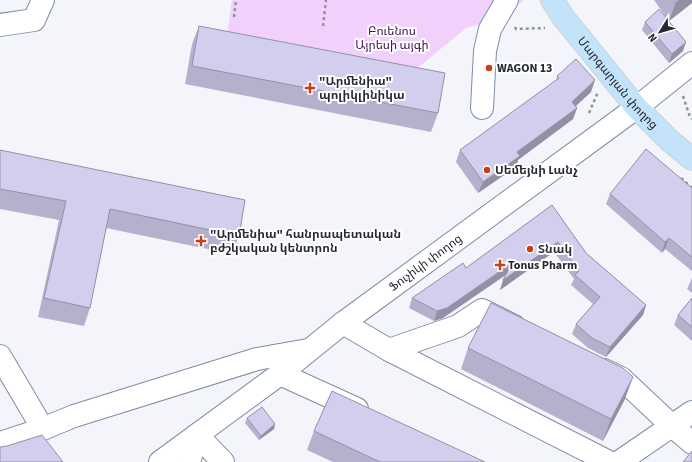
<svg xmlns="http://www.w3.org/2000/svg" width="692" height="462" font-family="'Source Sans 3','Noto Sans Armenian',sans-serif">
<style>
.green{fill:#f1d0fc}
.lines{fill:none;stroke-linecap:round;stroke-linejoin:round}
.minor-casing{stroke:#808ca6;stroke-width:24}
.major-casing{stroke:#cfd0d2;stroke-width:24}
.path{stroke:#8e9199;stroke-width:2.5;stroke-dasharray:3 3;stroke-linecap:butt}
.minor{stroke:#fff;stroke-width:22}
.major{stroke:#c3e3fa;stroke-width:22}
.wall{fill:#b5b1cc}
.shaded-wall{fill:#9390a6}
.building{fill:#d2ceed;stroke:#9390a6}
.poi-dot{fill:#c83f17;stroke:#fff;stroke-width:1.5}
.labels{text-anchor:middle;stroke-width:4;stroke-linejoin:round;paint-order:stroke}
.park-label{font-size:12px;fill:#430e52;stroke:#fff}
.poi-label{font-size:12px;font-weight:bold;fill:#242933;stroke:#fff;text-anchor:start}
.street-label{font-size:12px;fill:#242933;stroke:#fff}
</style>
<rect width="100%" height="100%" fill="#f3f5fb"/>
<!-- green -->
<path class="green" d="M232,0h291v1l-40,22 -17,5 -63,52 -177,-38z"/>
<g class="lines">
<!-- minor casing -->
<g class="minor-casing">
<g id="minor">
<path d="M0,25l34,-5 9,-20"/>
<path d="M482,108l3,-57 5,-22 17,-29"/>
<path d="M343,323l46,27 220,112"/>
<path d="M389,350l69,-24 24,-16 32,16"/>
<path d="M0,356l43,73"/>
<path d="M604,370l17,8 50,47 21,18"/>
<path d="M280,374l77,35"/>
<path d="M197,435l26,27"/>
<path d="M0,443l40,-13 34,-14 183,-57 51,-9"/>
<path id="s1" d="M160,462l120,-88 63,-51 297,-218 52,-42"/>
<path d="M189,462l8,-27"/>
<path d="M619,462l73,-50"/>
</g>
</g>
<!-- major casing -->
<g class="major-casing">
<g id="major">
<path id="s2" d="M552,0l11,17 73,90 33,33 23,19"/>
</g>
</g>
<!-- path -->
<path class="path" d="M234,17l2,-17
M323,26l3,-26
M515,27l1,2 29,-1
M683,96l7,21 2,2
M589,113l9,-21
M681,178l11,10"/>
<!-- minor -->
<use href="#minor" class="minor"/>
<!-- major -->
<use href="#major" class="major"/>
</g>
<!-- wall -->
<path class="wall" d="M654,0h38v3l-23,18z
M645,22l38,29 -14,12 -27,-33z
M199,26l239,87 -7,19 -246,-48 7,-40z
M557,76l34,16 -15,14 1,2 -4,11 -55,41 -2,7 -38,26 -22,-31 4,-12 96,-69z
M0,150l239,86 -7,18 -126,-26 -16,80 -6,18 -46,-9 21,-97 -59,-11z
M692,188v83l-27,-22 -3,4 -56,-49 4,-10z
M552,205l34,48 60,52 -3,10 -37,42 -18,-9 -16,-14 4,-10 17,-20 -22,-19 3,-6 -20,-27 -54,38 6,-15 -63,43 -9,3 -25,-13 3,-10 54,-30z
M692,278v15l-5,-4z
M692,298v43l-18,-16 4,-10z
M468,348l157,51 -22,42 -142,-72z
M247,418l28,6 -1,5 -15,11 -14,-17z
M314,431l171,31h-152l-26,-12z"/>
<!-- shaded-wall -->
<path class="shaded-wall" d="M679,0h13v3l-23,18 7,-19z
M686,42l-3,9 -14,12 3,-9z
M595,80l-4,12 -23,21 4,-11z
M577,108l-4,11 -55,41 -2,7 -38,26 5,-11 34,-30z
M669,238l-4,11 -3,4 3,-11z
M558,242l-4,10 -54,38 3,-10z
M512,263l-4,10 -65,45 -9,3 3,-10z
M646,305l-3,10 -37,42 4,-10z
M633,377l-8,22 -22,42 8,-22z
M275,424l-1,5 -15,11 2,-4z"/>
<!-- building -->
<path class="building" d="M659,9l27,33 -14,12 -27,-32z
M199,26l246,47 -7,40 -246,-47z
M576,59l19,21 -23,22 5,6 -60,44 3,4 -37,26 -23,-32 99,-72 -2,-2z
M646,149l46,39v69l-23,-19 -4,4 -55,-48z
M0,150l245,50 -6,36 -129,-27 -20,99 -46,-10 22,-97 -66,-12z
M552,205l34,48 60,52 -36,42 -18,-9 -16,-14 24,-27 -25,-22 4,-4 -21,-29 -55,38 9,-17 -65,45 -10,3 -25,-13 51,-35 3,5z
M692,298v29l-14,-12z
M491,303l132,65 10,9 -22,42 -143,-71z
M332,391l153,71h-105l-66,-31z
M262,407l13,17 -14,12 -14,-18z
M42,435l21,27h-63v-15l7,-1z
M692,451v11h-9z"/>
<!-- markers -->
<g class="poi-dot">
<circle cx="489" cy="68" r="4"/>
<path d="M308 82h4v4h4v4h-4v4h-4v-4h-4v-4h4z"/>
<circle cx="487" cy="170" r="4"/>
<path d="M199 235h4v4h4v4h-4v4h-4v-4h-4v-4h4z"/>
<circle cx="530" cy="249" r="4"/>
<path d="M498 259h4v4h4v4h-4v4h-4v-4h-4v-4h4z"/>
</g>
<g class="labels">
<!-- park labels -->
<g class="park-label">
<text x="392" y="35">Բուենոս<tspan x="392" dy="14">Այրեսի այգի</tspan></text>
</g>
<!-- poi labels -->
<g class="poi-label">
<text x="497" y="72">WAGON 13</text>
<text x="319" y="85">"Արմենիա"<tspan x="319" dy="14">պոլիկլինիկա</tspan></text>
<text x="495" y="174">Սեմեյնի Լանչ</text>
<text x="210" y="238">"Արմենիա" հանրապետական<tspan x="210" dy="14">բժշկական կենտրոն</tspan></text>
<text x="538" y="253">Տնակ</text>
<text x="508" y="269">Tonus Pharm</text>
</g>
<!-- street labels -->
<g class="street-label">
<text dy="4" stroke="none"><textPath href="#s2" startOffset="106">Մարգարյան փողոց</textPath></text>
<text dy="4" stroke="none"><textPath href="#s1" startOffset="332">Ֆուչիկի փողոց</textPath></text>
</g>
</g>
<!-- north arrow -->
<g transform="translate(660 32) rotate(233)" stroke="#ffffff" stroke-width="3" paint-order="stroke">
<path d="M0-3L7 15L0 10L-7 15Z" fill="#242933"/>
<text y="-6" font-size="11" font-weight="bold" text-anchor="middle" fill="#242933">N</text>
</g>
</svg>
